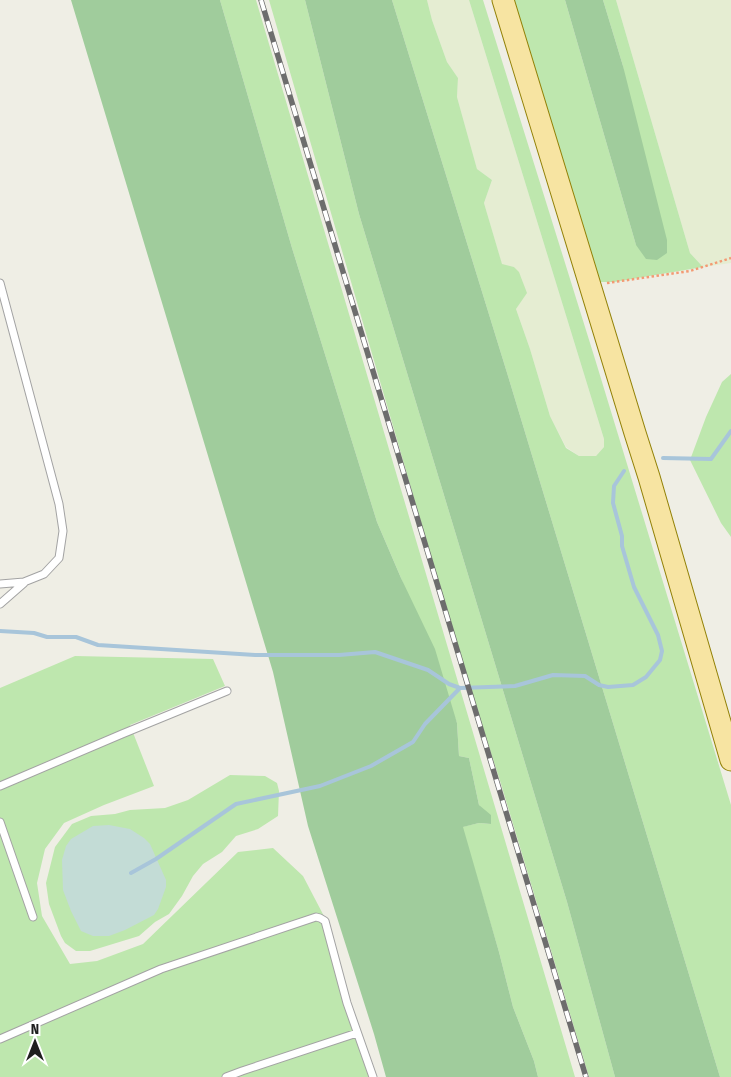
<svg xmlns="http://www.w3.org/2000/svg" width="731" height="1077" font-family="'Fira Sans Condensed',sans-serif">
<style>
.farmland{fill:#e5edd2}
.grass{fill:#bee7ae}
.forest{fill:#a0cc9c}
.wetland{fill:#c3dcd6}
.lines{fill:none;stroke-linecap:round;stroke-linejoin:round}
.stream{stroke:#a8c5da;stroke-width:4}
.service-casing{stroke:#a3a3a3;stroke-width:9}
.primary-casing{stroke:#928107;stroke-width:23}
.path{stroke:#f39a73;stroke-width:2.5;stroke-dasharray:2.5 2.5;stroke-linecap:butt}
.service{stroke:#fff;stroke-width:7}
.primary{stroke:#f7e4a2;stroke-width:21}
.rail-casing{stroke:#6d6d6d;stroke-width:5.5}
.rail{stroke:#fff;stroke-width:4;stroke-dasharray:11;stroke-linecap:butt}
</style>
<rect width="100%" height="100%" fill="#efeee5"/>
<!-- farmland -->
<path class="farmland" d="M427,0h42l135,439v8l-8,9h-17l-13,-9 -16,-31 -20,-67 -14,-40 10,-16 -5,-16 -7,-10 -12,-2 -18,-62 8,-23 -15,-11 -20,-72 1,-19 -11,-16 -15,-42z
M616,0h115v263l-28,4 -13,-14z"/>
<!-- grass -->
<path class="grass" d="M220,0h36l319,1077h-37l-4,-16 -21,-54 -14,-55 -37,-125 17,-4 12,1 -12,-19 -10,-47 -10,-2 -2,-33 -56,-145 -24,-56 -85,-274z
M269,0h36l54,214 208,688 48,175h-26l-88,-293 -39,-121z
M392,0h35l5,20 15,42 11,16 -1,19 20,72 15,11 -8,23 18,61 12,3 5,5 8,21 -11,16 14,40 20,67 16,32 13,8h17l8,-9v-8l-135,-439h14l112,359 136,446v272h-11l-212,-701z
M510,0h55l71,245 -13,-179 -20,-66h13l74,253 13,14 -89,15h-16z
M731,374v163l-10,-14 -31,-63 16,-43 16,-35z
M75,656l138,3 12,27 -95,39 24,61 -50,19 -40,18 -19,26 -8,34 5,33 28,48 27,-3 46,-17 95,-92 35,-4 30,28 23,44 46,157h-372v-389z
M230,775l35,1 12,7 2,8 -1,25 -20,13 -22,7 -14,16 -19,12 -10,12 -11,20 -13,18 -14,8 -16,14 -49,15h-14l-11,-8 -4,-7 -12,-32 -3,-21 9,-36 17,-23 19,-8 24,-2 15,-4 35,-2 23,-8z"/>
<!-- forest -->
<path class="forest" d="M71,0h149l72,248 85,274 24,56 34,71 22,74 2,33 10,2 10,47 12,10v9l-12,-1 -16,4 36,125 14,55 21,54 4,16h-152l-12,-43 -66,-208 -35,-154z
M305,0h87l116,376 212,701h-105l-48,-175 -208,-688z
M565,0h38l20,66 44,174v13l-10,7 -11,-1 -10,-14z"/>
<!-- wetland -->
<path class="wetland" d="M109,825l21,4 14,9 6,6 16,36v7l-8,22 -4,6 -29,15 -16,6h-16l-12,-5 -10,-20 -8,-21 -1,-30 4,-14 5,-7 22,-13z"/>
<g class="lines">
<!-- stream -->
<path class="stream" d="M663,458l48,1 20,-28
M0,631l34,2 13,4h29l22,8 157,10h84l36,-3 53,18 21,14 11,4 55,-2 38,-11 32,1 14,9 9,2 25,-2 13,-8 14,-17 2,-9 -4,-16 -24,-48 -12,-41v-10l-9,-33 1,-17 10,-15
M131,873l25,-14 80,-55 84,-18 51,-20 42,-24 12,-18 35,-36"/>
<!-- service casing -->
<g class="service-casing">
<path id="service" d="M0,283l59,221 4,27 -4,27 -15,16 -20,8 -24,2
M0,604l24,-21
M0,786l122,-52 105,-43
M0,822l33,95
M0,1039l161,-70 155,-52 4,1 5,3 22,82 26,74
M226,1077l16,-6 115,-38"/>
</g>
<!-- primary casing -->
<g class="primary-casing">
<path id="primary" d="M503,0l132,433 14,44 82,283"/>
</g>
<!-- path -->
<path class="path" d="M607,283l83,-12 41,-13"/>
<!-- service -->
<use href="#service" class="service"/>
<!-- primary -->
<use href="#primary" class="primary"/>
<!-- rail casing -->
<g class="rail-casing">
<path id="rail" d="M261,0l325,1077"/>
</g>
<!-- rail -->
<use href="#rail" class="rail"/>
</g>
<!-- north arrow -->
<g transform="translate(35 1042)" stroke="#ffffff" stroke-width="4" paint-order="stroke">
<path d="M0-4L9 19L0 12L-9 19Z" fill="#1f1f1f"/>
<text y="-8" font-size="14" font-weight="bold" text-anchor="middle" fill="#1f1f1f">N</text>
</g>
</svg>
